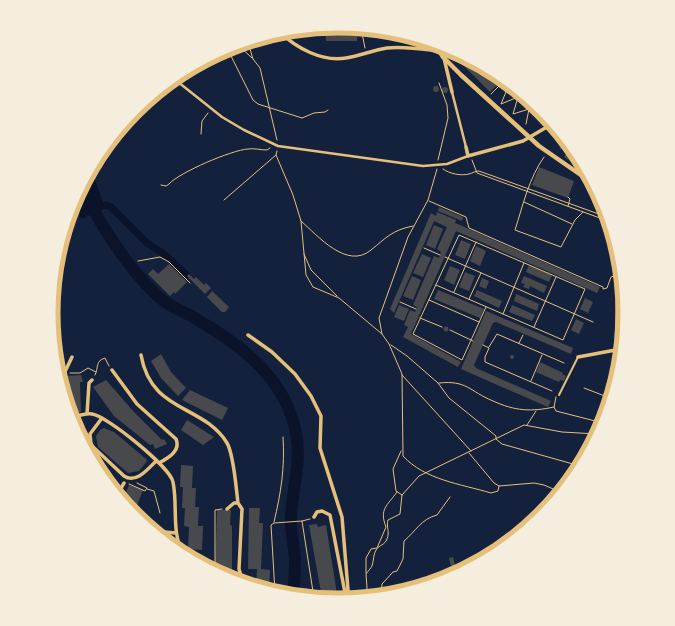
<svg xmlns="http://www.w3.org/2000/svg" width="675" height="626" font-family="'Playfair Display',serif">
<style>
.water{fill:#0b132b}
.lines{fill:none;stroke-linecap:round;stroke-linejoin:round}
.canal{stroke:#0b132b;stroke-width:7}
.river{stroke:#0b132b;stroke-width:12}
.building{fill:#48494c}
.path{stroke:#e5c07b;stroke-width:1}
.service{stroke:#e5c07b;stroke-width:2}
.pedestrian{stroke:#e5c07b;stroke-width:2.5}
.minor{stroke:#e5c07b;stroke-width:3.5}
.tertiary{stroke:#e5c07b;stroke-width:4.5}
.rim{fill:none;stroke:#e5c07b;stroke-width:5}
</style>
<rect width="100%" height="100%" fill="#14213d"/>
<!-- water -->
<path class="water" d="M91,168l14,40 -24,11 -6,-21z"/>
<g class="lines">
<!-- canal -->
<path class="canal" d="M95,209l11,-4 5,2 36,36 17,11 23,21"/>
<!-- river -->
<path class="river" d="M88,199c15,31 49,81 76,102 10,8 24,12 34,19 45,26 88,60 98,113 6,29 -4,55 -5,84 -1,15 4,30 4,45 0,11 -1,23 -2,34"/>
</g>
<!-- building -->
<path class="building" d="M337,26v5l9,-1 1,-3 10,1v13h-31l-1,-14z
M376,30l21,3v4h-21z
M462,56l23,12 7,6 2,-1 9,6 -13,13 -32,-32z
M433 89a3 3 0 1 1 6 0a3 3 0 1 1-6 0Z
M511,87h1l29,24 -3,3z
M442 90a3 3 0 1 1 6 0a3 3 0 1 1-6 0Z
M557,131l9,10 2,5 -2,4 -6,-1 -1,-11 -3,1 -4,-7z
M570,148l6,6 9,17 -21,-14z
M539,167l35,14 -6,17 -36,-13z
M439,207l24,10 -1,4 -24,-10z
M437,212l19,8 -1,3 5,2 140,62 -3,6 -141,-62 -45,103 50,28 -3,5 -55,-30 5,-10 -4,-2 6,-15 5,2 2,-5 -4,-2 21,-49 5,2 2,-6 -4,-3 10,-22 -13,-6 -40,92 -4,-4 41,-96 5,3z
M434,225l9,4 -8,20 -9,-4z
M461,240l10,4 -6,15 -10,-4z
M476,246l10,5 -6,15 -10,-5z
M422,254l9,4 -8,19 -10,-4z
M169,264l18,18 -12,12 -1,-2 -4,4 -22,-22 5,-5 5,5z
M529,265l23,10 -3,7 -23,-10z
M450,266l10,4 -6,15 -10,-5z
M465,272l10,4 -6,15 -10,-4z
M189,274l5,5 2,-2 8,8 2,-2 5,5 -6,6 -18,-18z
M412,276l9,4 -8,20 -10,-4z
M524,276l23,10 -3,7 -14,-7 -1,3 -6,-2 2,-3 -4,-1z
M482,278l7,3 -3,8 -7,-3z
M438,290l46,19 -4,9 -46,-19z
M477,290l25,11 -3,7 -25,-12z
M212,291l17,16 -4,5h-3l-15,-15z
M516,294l23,10 -2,7 -23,-10z
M585,298l8,4 -5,11 -8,-4z
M399,305l10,4 -5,12 -10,-4z
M512,305l23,10 -3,6 -23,-9z
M486,311l87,37 -2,6 -75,-32 -3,1 -19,42 2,3 75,33 -3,6 -87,-38z
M576,319l8,4 -5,11 -8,-4z
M443.5 329a2.5 2.5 0 1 1 5 0a2.5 2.5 0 1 1-5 0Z
M57,351l7,3 -3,7 -6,-3z
M161,354l10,18 15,16 -8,8 -17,-18 -10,-17z
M510 357a2 2 0 1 1 4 0a2 2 0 1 1-4 0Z
M55,359l6,3 -5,8v-1z
M540,362l23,11 -1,1 4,2 -2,5 -4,-1 -1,2 -23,-10z
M81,375l2,7h-3l1,30h-12l-6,-19v-12h4l-1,-5z
M106,380l28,32 28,28 2,-1 3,5 -12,5 -2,-5 -3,1 -36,-29 -21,-29z
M190,390l38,18 -6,12 -40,-20z
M187,420l27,17 -11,8 -22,-15z
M104,428l10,4 32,27 1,2 -8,10 -11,2 -30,-26 -2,-11 4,-6z
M181,465l12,1 -1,22h4l-1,19h4l-1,19h5l-1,24 -14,-1 1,-22 -5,-1 1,-18h-3l1,-21h-3z
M104,478h2l3,4 4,-2 3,6 -4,2z
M129,485l14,5 -9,23 -11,-12z
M249,508h11l-1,15h4l-2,46 9,1 -1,21 -13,-4 1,-18h-9z
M217,510h14l-1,15 2,1v48h-12l-5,-2z
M317,524l1,3 8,-2 12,75 -16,-2 -13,-73z
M162,533l2,1 7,11 -13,-10z
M453,557l4,16 -4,2 -4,-17z"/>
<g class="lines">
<!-- path -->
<path class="path" d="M361,28l4,20
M248,42l5,17 7,9 17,72
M238,45l14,13
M229,47l3,11 21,42 5,4 44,14 12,-5 11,-1 3,-2
M456,60l1,-7
M456,60l5,-5
M508,87l-7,17 17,-7 -5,17 16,-5 -3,15
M491,94l10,-10h4l36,37
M201,134l1,-13 6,-8
M277,151l-1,4 17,40 8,26 5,54 7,12 26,11 43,36
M544,157c-15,21 -21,48 -29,73l46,17 14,-27 8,-8
M438,160l10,-42 -1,-13 -8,-22
M472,160l5,13 131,48
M437,169l-9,31 -20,37 -29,81 3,16 7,10 13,30 1,82c22,24 58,28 88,37l7,-2 1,-5
M443,169c7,5 18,7 26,5 4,-1 6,-3 10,-3l128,46
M161,185l5,1 3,-2c11,-12 63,-34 79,-35 6,-1 13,1 19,1l3,-2
M568,197l2,2 -2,7
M224,200l52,-45
M429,201l37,16 3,11 134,59v2l4,-1 4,-11 6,-2 4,1
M524,202l48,22
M301,221c17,15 46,49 70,29 15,-12 21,-20 42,-24
M424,248l16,7
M304,254l7,16 26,26
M445,257l148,65
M138,261l22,-4 9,5 21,21
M436,285l127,55 22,-51 -126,-54 -46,99 49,26 24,-53
M454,292l22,-50
M469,299l12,-26
M429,300l50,22
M400,302l16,7
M503,314l21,-51
M420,318l22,9
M534,327l22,-50
M450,330l23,11
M519,343l4,-8
M615,344l3,-91
M391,345l16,11 31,27 11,15 47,38v3l6,5 78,22
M483,345l6,3 -4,9v5l67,29
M489,347l8,-13 67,29
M616,355l4,4
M70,373h10l8,-5 8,4
M95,375c4,-8 0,-14 10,-17l4,8
M402,375l69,76
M531,381l11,-26
M439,383c28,-3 30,8 54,18 22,10 38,11 61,6
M584,388l26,10
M556,397l-2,10 2,4 47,12
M595,420l3,11
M527,425l9,-14
M401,451l-8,18 3,22 6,4
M469,453l25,30 5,3 35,-3 10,2 16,7
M129,484l16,7 2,-3 -10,-5
M147,489l7,2 6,22
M310,519l-8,2 12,77
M274,522c7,-29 11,-55 9,-85
M209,568h1
M215,568v-58l7,-1
M366,573v-15l5,-9 6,-1 9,-21c-7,-18 1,-21 11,-35
M275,592l-4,-67 3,-2 28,-2
M381,596l1,-12 11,-12 4,-1 6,-12 1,-18c12,-10 17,-22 33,-26l13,-18
M365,597l2,-9 -1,-14c2,-3 5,-6 6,-8 2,-6 1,-11 4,-16 3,-5 9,-5 11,-11 3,-7 -1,-12 1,-19l12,-6 2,-19 17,-19 105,-51 38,7 35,2"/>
<!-- service -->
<path class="service" d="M559,395l19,-38"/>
<!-- pedestrian -->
<path class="pedestrian" d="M173,78l49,39 22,13 34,16 145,20 24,-2 21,-8
M452,92l14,55"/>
<!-- minor -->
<path class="minor" d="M280,32c16,16 42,30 66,26 14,-2 27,-8 41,-10 17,-2 35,1 52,3
M444,58l8,34
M466,147l2,9 55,-15 29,-17
M248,335l24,17 23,22 16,22 10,20 -1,32 22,69 6,73 -1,9
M141,355c10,58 62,49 86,88 7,12 9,45 11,60
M578,357l43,-8
M112,370l25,34 39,35c5,12 -8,19 -17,24
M60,382l12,-25
M87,414l2,-31 3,-3
M71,418c6,-2 14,-5 21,-4 15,2 78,53 81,68 5,24 -2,49 10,72
M102,418l-12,16 1,11 33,31c12,8 24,-7 32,-15
M117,495l7,-12
M227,509l7,-6h4l4,6 -3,60 4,14
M314,517l3,-5 5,-1 8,4 16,83
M152,531l24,2
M173,547l6,-3"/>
<!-- tertiary -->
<path class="tertiary" d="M435,44l8,13 18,18 78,71 52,36"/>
</g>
<!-- crop -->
<path d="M0 0H675V626H0ZM58 313a280 280 0 1 1 560 0a280 280 0 1 1-560 0Z" fill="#f5edde" fill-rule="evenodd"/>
<path class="rim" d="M58 313a280 280 0 1 1 560 0a280 280 0 1 1-560 0Z"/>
</svg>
